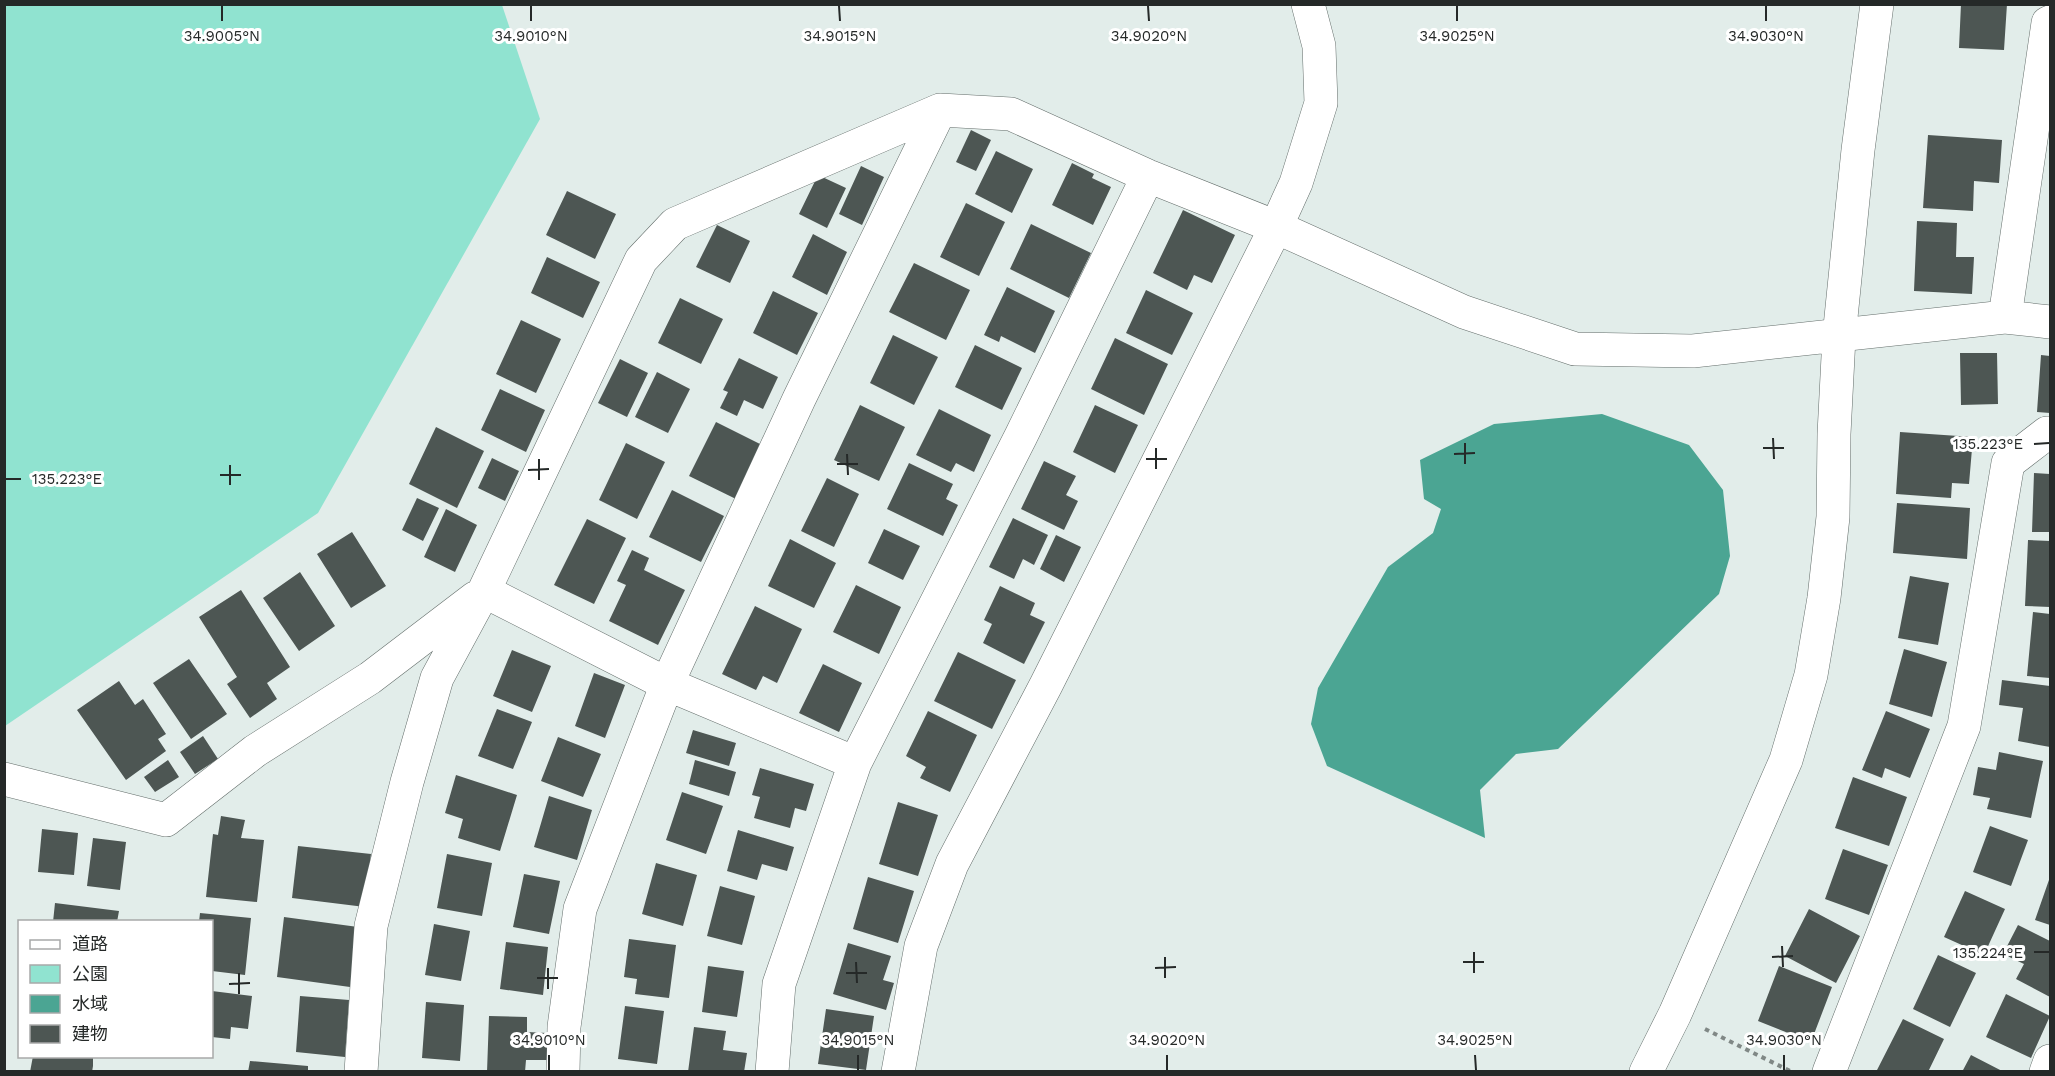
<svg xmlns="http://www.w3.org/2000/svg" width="2055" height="1076" font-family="'Work Sans','Noto Sans JP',sans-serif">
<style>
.green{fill:#90e3d0}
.water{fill:#4ba593}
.building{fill:#4d5653}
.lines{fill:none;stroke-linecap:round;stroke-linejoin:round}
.minor-casing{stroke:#646e6b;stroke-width:34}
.path{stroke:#808886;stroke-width:4;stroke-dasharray:4.5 4.5;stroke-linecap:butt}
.minor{stroke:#fff;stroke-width:33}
.ticks{fill:none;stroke:#252928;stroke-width:2}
.ticks-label{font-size:15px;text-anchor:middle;fill:#252928;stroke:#fff;stroke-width:6;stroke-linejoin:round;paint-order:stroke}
</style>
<rect width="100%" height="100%" fill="#e2edea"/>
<!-- green -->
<path class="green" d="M5,4l497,1 38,114 -222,394 -313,213z"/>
<!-- water -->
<path class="water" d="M1602,414l87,31 34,45 7,66 -11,38 -161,155 -42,5 -36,36 5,48 -158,-72 -16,-42 7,-36 70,-121 45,-34 8,-24 -17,-10 -4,-39 74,-36z"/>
<!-- building -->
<path class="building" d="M1961,4h46l-3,46 -45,-2z
M971,130l20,10 -15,31 -20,-9z
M1928,135l74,5 -3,43 -25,-2 -1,30 -50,-3z
M996,151l37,18 -21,44 -37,-19z
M1072,163l22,11 -2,4 19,9 -18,38 -41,-20z
M861,166l23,11 -22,48 -23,-11z
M818,175l28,13 -19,40 -28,-14z
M567,191l49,23 -21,45 -49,-24z
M966,203l39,19 -26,54 -39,-19z
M1183,210l52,25 -23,48 -18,-8 -7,15 -34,-17z
M1917,221l40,2 -1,34h18l-2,37 -58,-3z
M1031,224l60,29 -22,45 -59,-29z
M717,225l33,16 -20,42 -34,-16z
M813,234l34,18 -20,43 -35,-18z
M547,257l53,25 -17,36 -52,-25z
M914,263l56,27 -24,50 -57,-28z
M1007,287l48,24 -20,42 -34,-17 -2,6 -15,-7z
M1146,290l47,23 -21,42 -46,-22z
M773,291l45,22 -21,42 -44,-22z
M680,298l43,21 -22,45 -43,-21z
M521,320l40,19 -25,54 -40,-19z
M893,335l45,22 -24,48 -44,-22z
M1115,338l53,26 -24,51 -53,-26z
M975,345l47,23 -20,42 -47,-23z
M1960,353h37l1,51 -37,1z
M2041,355l9,1v57l-13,-1z
M739,358l39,19 -15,32 -19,-9 -7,16 -17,-8 8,-16 -5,-2z
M620,359l28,14 -21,44 -29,-14z
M657,372l33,17 -22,44 -33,-16z
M500,389l45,21 -19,42 -45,-22z
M860,405l45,22 -26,54 -45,-21z
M1095,405l43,20 -23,48 -42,-21z
M939,409l52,26 -17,37 -18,-9 -5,9 -35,-17z
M716,422l48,24 -26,54 -49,-24z
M436,427l48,24 -27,57 -48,-24z
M1900,432l73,5 -4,47 -17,-1 -1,15 -55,-4z
M626,443l39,19 -28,57 -38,-19z
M492,458l27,13 -14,30 -27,-13z
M1044,461l32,15 -10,19 12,6 -14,29 -43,-21z
M909,463l44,21 -7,15 12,6 -15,31 -56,-27z
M2034,473l16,1v58h-18z
M827,478l32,16 -25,53 -33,-16z
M672,490l52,26 -23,46 -52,-25z
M417,498l22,10 -16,33 -21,-11z
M1897,503l73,5 -3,51 -74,-6z
M446,509l31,16 -22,47 -31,-15z
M1013,518l35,17 -14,30 -11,-6 -9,20 -25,-12z
M587,519l39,19 -32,66 -40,-19z
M884,529l36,17 -17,34 -35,-17z
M352,532l34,54 -35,22 -34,-54z
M1056,535l25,12 -17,35 -24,-13z
M790,539l46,24 -22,45 -46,-22z
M2028,540l22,1v66l-25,-1z
M632,550l17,8 -5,12 41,20 -27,55 -49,-24 17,-36 -9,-4z
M300,572l35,54 -36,25 -36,-53z
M1910,576l39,7 -11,62 -40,-7z
M856,585l45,22 -22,47 -46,-22z
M1000,586l35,17 -5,12 15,7 -21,42 -41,-21 9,-19 -8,-4z
M241,590l49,77 -23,16 10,16 -27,19 -23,-34 10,-7 -38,-60z
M755,606l47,23 -25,54 -14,-7 -7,14 -34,-16z
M2033,612l17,2v64l-23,-2z
M1904,649l43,13 -15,55 -43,-13z
M512,650l39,16 -19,46 -39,-16z
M958,652l58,28 -24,49 -58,-28z
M189,659l38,55 -36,25 -38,-56z
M823,664l39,19 -23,49 -40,-19z
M594,673l31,12 -20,53 -30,-12z
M2002,680l48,6 -1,13h1v48l-32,-6 5,-33 -24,-3z
M119,681l16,24 8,-6 23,35 -8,5 8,12 -40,29 -49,-70z
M497,709l35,13 -19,47 -35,-13z
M928,711l49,24 -27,57 -30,-14 6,-11 -20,-11z
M1886,711l44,18 -20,49 -25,-10 -3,10 -20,-8z
M693,730l43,13 -7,23 -43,-13z
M203,736l15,23 -23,15 -15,-22z
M558,737l43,17 -18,43 -42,-16z
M1999,752l44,9 -12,57 -44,-9 3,-11 -17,-3 5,-28 18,3z
M168,760l11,17 -24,15 -11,-15z
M695,760l41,12 -7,24 -40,-12z
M760,768l54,16 -8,27 -11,-3 -5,20 -36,-10 6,-21 -8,-2z
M456,775l61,20 -17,56 -42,-13 5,-19 -18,-6z
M1853,777l54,20 -18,49 -54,-18z
M682,792l41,14 -17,48 -40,-14z
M549,796l43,14 -15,50 -43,-13z
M898,802l40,13 -20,61 -39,-12z
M221,816l24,4 -4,18 23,2 -7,62 -51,-5 7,-63 5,1z
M1990,826l38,14 -17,46 -38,-14z
M42,829l36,4 -4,42 -36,-3z
M738,830l56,17 -7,24 -25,-7 -5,16 -30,-9z
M93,838l33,4 -6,48 -33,-4z
M298,846l73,8 -6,53 -73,-9z
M1843,849l45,16 -19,50 -44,-16z
M447,854l45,9 -10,53 -45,-8z
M656,863l41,12 -14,51 -41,-12z
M524,874l36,7 -11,53 -36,-7z
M868,877l46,14 -16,52 -45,-14z
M2050,877v48l-15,-5z
M720,886l35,10 -13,49 -35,-9z
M1965,891l40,18 -21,46 -40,-18z
M55,903l64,8 -2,11h-64z
M1809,909l51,27 -24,47 -51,-27z
M200,913l51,5 -6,57 -33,-4v-49h-13z
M284,917l74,10 -8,60 -73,-10z
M434,924l36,7 -9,50 -36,-6z
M2018,925l32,16v56l-34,-18 8,-15 -21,-10z
M629,939l47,6 -7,53 -34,-4 2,-15 -13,-2z
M506,942l42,5 -5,48 -43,-6z
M848,943l43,13 -8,24 11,3 -8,27 -53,-16z
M1938,955l38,18 -26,54 -37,-18z
M708,966l36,5 -7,46 -35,-5z
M1779,966l53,21 -21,55 -53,-21z
M212,991l40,5 -4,33 -17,-2 -1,12 -18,-2z
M2006,994l44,22 -19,42 -45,-21z
M300,996l49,4 -4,57 -49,-5z
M426,1002l38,3 -4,56 -38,-3z
M625,1006l39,5 -7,53 -39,-5z
M826,1009l48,7 -8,54 -48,-6z
M489,1016l38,1v15l20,1v27h-21l-1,12h-38z
M1903,1019l41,20 -16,33h-52z
M694,1027l32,4 -3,19 24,3 -3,19h-56z
M1971,1055l33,17h-42z
M33,1056h60v10l-1,6h-62z
M250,1061l58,5v6h-60z"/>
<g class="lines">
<!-- minor casing -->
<g class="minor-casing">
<path id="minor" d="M2005,317l43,-294 2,-1
M484,591l183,93 188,79
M4,779l162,41 89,-69 115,-73 105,-80
M361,1072l10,-146 36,-144 30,-104 47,-87 157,-331 34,-36 265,-114 71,4 137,62 128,51 188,85 111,37 118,2 312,-34 45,5
M563,1072l1,-45 16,-118 87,-225 132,-285 141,-289
M772,1072l7,-88 76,-221 166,-327 127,-260
M898,1072l23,-126 31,-82 94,-179 230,-458 20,-44 25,-80 -2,-57 -11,-42
M1646,1072l29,-58 111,-254 25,-85 13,-77 9,-81 1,-83 5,-97 19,-187 19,-146
M1829,1072l135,-346 44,-263 39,-30h3
M2046,1072l4,-11"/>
</g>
<!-- path -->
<path class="path" d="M1705,1029l87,43"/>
<!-- minor -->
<use href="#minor" class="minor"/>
</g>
<!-- ticks -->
<path class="ticks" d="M222,6v15M531,6v15M839,6l1,15M1148,6l1,15M1457,6v15M1766,6v15M1773,438l1,21M1465,443v21M2034,444l15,-1M1156,448v21M1763,448h21M847,454l1,21M1454,454l21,-1M539,459v21M1146,459h21M837,464h21M230,465v20M528,470l21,-1M220,475h21M6,479h15M1782,946l1,21M1474,952v21M2034,952h15M1165,957v21M1772,957l21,-1M856,962l1,21M1463,962h21M548,968v21M1155,968l21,-1M239,973v21M846,973h21M537,978h21M229,984l21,-1M549,1055v15M858,1055v15M1167,1055v15M1475,1055l1,15M1784,1055v15"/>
<g class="ticks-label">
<text x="222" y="41">34.9005°N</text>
<text x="531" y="41">34.9010°N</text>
<text x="840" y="41">34.9015°N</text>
<text x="1149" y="41">34.9020°N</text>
<text x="1457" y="41">34.9025°N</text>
<text x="1766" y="41">34.9030°N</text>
<text x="1988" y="449">135.223°E</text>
<text x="67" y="484">135.223°E</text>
<text x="1988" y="958">135.224°E</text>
<text x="549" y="1045">34.9010°N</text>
<text x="858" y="1045">34.9015°N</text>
<text x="1167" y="1045">34.9020°N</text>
<text x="1475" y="1045">34.9025°N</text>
<text x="1784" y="1045">34.9030°N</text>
</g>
<!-- border -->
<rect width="2055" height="1076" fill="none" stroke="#252928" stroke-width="12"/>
<!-- legend -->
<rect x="18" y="920" width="195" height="138" fill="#ffffff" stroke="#a8a9a9" stroke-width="1.5"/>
<rect x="30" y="940" width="30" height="9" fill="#ffffff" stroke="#a8a9a9" stroke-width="1.5"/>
<text x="72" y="950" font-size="18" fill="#252928">道路</text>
<rect x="30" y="965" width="30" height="18" fill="#90e3d0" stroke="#a8a9a9" stroke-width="1.5"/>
<text x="72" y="980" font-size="18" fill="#252928">公園</text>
<rect x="30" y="995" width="30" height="18" fill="#4ba593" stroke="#a8a9a9" stroke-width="1.5"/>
<text x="72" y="1010" font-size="18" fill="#252928">水域</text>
<rect x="30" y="1025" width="30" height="18" fill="#4d5653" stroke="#a8a9a9" stroke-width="1.5"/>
<text x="72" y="1040" font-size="18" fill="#252928">建物</text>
</svg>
